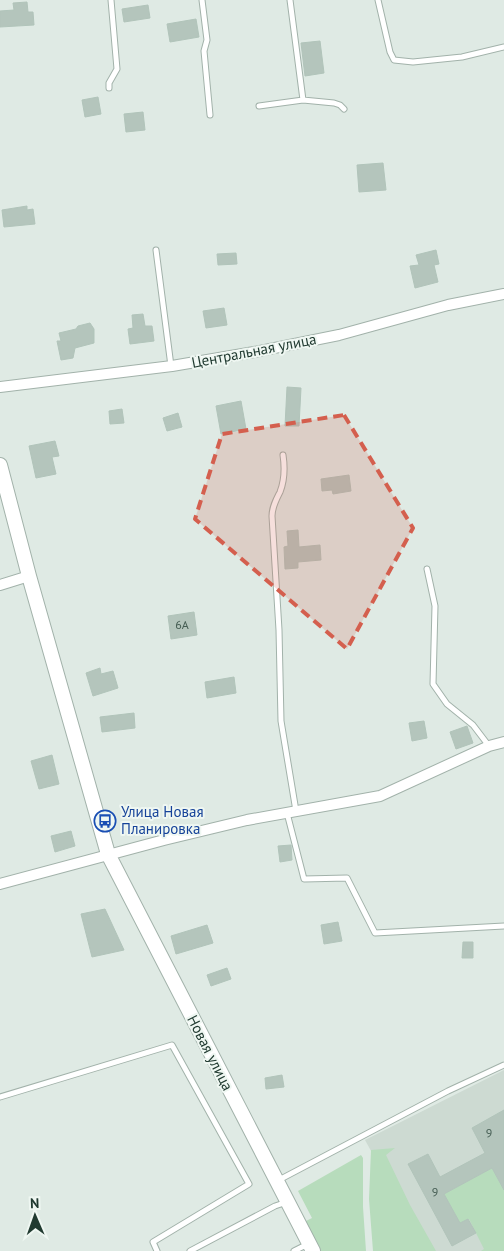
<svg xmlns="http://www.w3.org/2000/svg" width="504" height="1251" font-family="'PT Sans',sans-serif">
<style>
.built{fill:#cddad2}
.green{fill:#b7dcbc}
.building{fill:#b4c5bc;stroke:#b1c4ba}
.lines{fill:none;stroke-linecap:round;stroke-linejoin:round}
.service-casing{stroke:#a2b2aa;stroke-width:7}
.minor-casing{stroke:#a2b2aa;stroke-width:12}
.tertiary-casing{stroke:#a2b2aa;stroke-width:16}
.service{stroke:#fff;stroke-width:5}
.minor{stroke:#fff;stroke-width:10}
.tertiary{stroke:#fff;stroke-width:14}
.marked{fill:#d45f4e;fill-opacity:0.2;stroke:#d45f4e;stroke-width:4;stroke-dasharray:10 6;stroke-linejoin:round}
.labels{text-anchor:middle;stroke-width:4;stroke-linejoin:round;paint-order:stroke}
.number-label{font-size:12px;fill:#455d53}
.street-label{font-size:15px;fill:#203a30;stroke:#eff7f2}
.transit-label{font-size:15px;fill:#164399;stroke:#eff7f2;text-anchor:start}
</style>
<rect width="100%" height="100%" fill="#dfeae4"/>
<!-- built -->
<path class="built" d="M504,1070v181h-78l-61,-111z"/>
<!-- green -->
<path class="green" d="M395,1148l-9,7 24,50 26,46h-63l-4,-52 2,-49z
M361,1155l2,3v49l3,44h-47l-15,-29 8,-4 -14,-27z
M492,1168l12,22v61h-23l3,-2 -15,-30 -9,4 -16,-29z"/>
<!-- building -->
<path class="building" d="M27,2l1,10h5l1,13 -34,2v-16l14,-1 -1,-7z
M148,5l2,13 -26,4 -2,-13z
M196,19l3,18 -29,5 -3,-18z
M320,41l4,32 -19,3 -4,-33z
M98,97l3,17 -16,3 -3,-17z
M143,112l2,18 -19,2 -2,-18z
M383,163l3,27 -27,2 -2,-27z
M27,206v4l6,-1 2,15 -31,3 -2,-17z
M436,250l3,14 -5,1 4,17 -23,6 -5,-22 9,-1 -3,-10z
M236,253l1,11 -19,1 -1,-11z
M224,308l3,17 -21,3 -3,-17z
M143,314l2,12h7l2,15 -24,3 -2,-15 5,-1 -1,-13z
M90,323l4,6v14l-19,5 -2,10 -12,2 -4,-19h4l-2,-8 17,-4 2,-3z
M287,387l14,1 -2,38h-14z
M241,401l5,28 -25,5 -5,-28z
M122,409l2,14 -14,1 -1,-13z
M178,413l4,14 -15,4 -4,-13z
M55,441l4,15 -7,1 4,17 -20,4 -7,-32z
M349,475l2,16 -18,3 -1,-4 -10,1 -1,-12z
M298,530l1,17 21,-2 1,15 -23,2v6l-13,1 -1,-22 4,-1 -1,-15z
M194,612l3,23 -26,4 -3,-23z
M100,668l1,6 12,-3 5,17 -25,8 -7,-23z
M234,677l2,16 -29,5 -2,-16z
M134,713l1,15 -33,4 -2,-15z
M424,721l3,17 -15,3 -3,-18z
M467,726l6,17 -17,6 -6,-17z
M52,755l7,29 -20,5 -8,-28z
M71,831l4,15 -20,6 -4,-16z
M291,845l1,15 -12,2 -2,-16z
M105,909l19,41 -32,7 -11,-43z
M338,922l4,19 -18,3 -3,-19z
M207,925l6,18 -37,11 -5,-18z
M463,942h10v16h-11z
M227,968l4,11 -20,7 -4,-11z
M282,1075l2,12 -18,2 -1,-11z
M504,1110v80l-12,-22 -48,26 16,29 8,-4 8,14 -24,13 -44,-82 20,-10 12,23 45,-24 -13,-25z"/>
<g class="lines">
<!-- service casing -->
<g class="service-casing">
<path id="service" d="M202,0l5,40 -3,11 6,64
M290,0l13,100
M378,0l12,52 4,8 19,2 49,-5 42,-10
M109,88v-5l8,-14 -6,-69
M259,106l44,-6 31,3 6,2 4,4
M156,250l15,116
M283,455c2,13 2,24 -3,37 -4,8 -8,15 -8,24l7,114 2,91 15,90
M427,569l8,37 -2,78 14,20 26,21 16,21
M287,813l17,66 43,-1 28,55 129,-7
M0,1097l172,-52 77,139 -96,58 4,9
M277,1181l171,-90 56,-26
M190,1251l85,-45 12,-4
M294,1251l14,-7"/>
</g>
<!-- minor casing -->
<g class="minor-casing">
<path id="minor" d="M0,387l172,-21 82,-14 85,-17 109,-30 56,-11
M0,585l29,-9
M0,884l164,-44 83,-20 133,-24 109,-50 15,-4"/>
</g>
<!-- tertiary casing -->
<g class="tertiary-casing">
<path id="tertiary" d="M0,465l29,111 79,278 205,397"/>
</g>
<!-- service -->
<use href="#service" class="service"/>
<!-- minor -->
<use href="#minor" class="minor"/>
<!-- tertiary -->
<use href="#tertiary" class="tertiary"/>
</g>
<!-- marked area -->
<path class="marked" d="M344,415l69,113 -66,121 -152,-130 27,-85z"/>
<!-- icons -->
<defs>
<g id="bus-ring" transform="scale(1.125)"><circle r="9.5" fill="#eff7f2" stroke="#1a4fb4" stroke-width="1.5"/><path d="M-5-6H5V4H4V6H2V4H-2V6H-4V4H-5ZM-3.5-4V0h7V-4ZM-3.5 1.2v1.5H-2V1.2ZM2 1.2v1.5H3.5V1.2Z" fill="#1a4fb4"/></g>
</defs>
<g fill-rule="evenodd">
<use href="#bus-ring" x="105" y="821"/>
</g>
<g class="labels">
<!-- number labels -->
<g class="number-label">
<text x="182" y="629">6А</text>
<text x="489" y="1137">9</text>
<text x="435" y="1196">9</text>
</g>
<!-- street labels -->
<g class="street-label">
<text transform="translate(254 351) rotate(-11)" y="5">Центральная улица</text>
<text transform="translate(210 1053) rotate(63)" y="5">Новая улица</text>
</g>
<!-- transit labels -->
<g class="transit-label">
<text x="121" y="817">Улица Новая<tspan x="121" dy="17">Планировка</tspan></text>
</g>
</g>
<!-- north arrow -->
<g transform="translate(35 1216) rotate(358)" stroke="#eff7f2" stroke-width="4" paint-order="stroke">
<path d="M0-4L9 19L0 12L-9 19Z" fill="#203a30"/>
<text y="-8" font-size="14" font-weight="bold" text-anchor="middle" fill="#203a30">N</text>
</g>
</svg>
